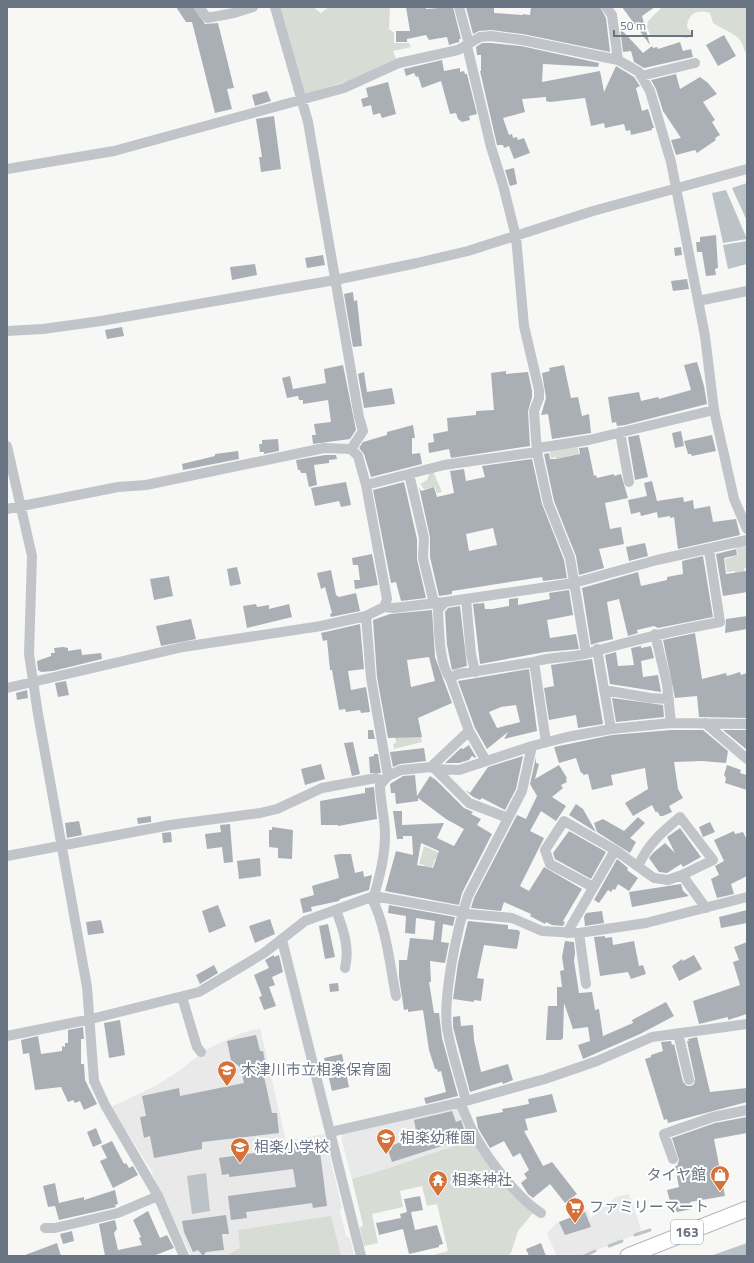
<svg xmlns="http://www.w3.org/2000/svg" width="754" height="1263" font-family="'Titillium Web','Noto Sans JP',sans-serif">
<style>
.built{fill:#e8e9e8}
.green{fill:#d7dcd5}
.water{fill:#bbc3c9}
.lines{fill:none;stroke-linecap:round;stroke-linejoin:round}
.stream{stroke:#bbc3c9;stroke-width:3}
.building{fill:#aaafb6;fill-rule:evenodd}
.highway-casing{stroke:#b4b7ba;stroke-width:17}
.minor{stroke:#c1c4c8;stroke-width:10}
.highway{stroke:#fff;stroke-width:15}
.labels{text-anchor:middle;stroke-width:4;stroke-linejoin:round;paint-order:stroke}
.shield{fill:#fff;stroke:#969ea8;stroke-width:1}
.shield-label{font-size:14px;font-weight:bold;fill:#697483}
.poi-label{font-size:15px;fill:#697483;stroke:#fff;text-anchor:start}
</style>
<rect width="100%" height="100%" fill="#f7f8f5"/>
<!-- built -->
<path class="built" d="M260,1028l26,113 38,-7 18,73 -2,4 6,25 4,2 4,18h-163l-39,-82 1,-1 -42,-66 42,-20 23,-14 33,-25 33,-15z
M455,1108l5,2 14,29 -88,30 -34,10 -10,-38v-7z
M629,1194l13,38 -60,24h-25l-10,-22 9,-11 31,-13 4,8 25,-21z"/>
<!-- green -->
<path class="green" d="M278,7h35l8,6 8,-6h61l-1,22 5,4v10h15l2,4 -18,4 3,8 -48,22 -43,13z
M662,7h85v45h-2c-4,-19 -17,-19 -32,-29l-3,-10c-12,-4 -22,0 -23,14l5,7 -4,4c-5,0 -8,-2 -12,-2 -10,-1 -16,2 -26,-1l-3,-8 1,-6z
M577,445l2,9 -23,5v-2l-5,1 -2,-10z
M430,471h3l9,21 -5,1 -2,-6 -11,2 -4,-5 7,-4z
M747,545v22l-3,1 1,5 -9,1 -1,-3 -8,1 -2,-13 13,-4 -2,-8z
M420,732l2,10 -28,7 -1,-5 3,-1 -1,-7z
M424,846l18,8 -3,6 -4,-1 -4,12 -8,-1 1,-5 -5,-1z
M474,1139l59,74 -15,18 -7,22 -3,3h-78l18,-5 -11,-47 -10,2 -5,-20 -22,5 3,16 -31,7 6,29 -14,3 -4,-18 3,-3 -11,-46 34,-10z
M331,1216l10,40h-115l14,-8 -2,-18z"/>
<!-- water -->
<path class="water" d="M747,183v38l-15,-33z
M726,190l21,49 -24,4 -11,-50z
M747,241v23l-19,5 -5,-24z
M206,1173l4,38 -18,3 -5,-38z
M747,1243v13h-37l3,-1z"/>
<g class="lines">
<!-- stream -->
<path class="stream" d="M635,1235l15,-5
M609,1246l13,-5
M584,1256l11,-5"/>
</g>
<!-- building -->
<path class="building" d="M176,7h17l12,17 13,-1 16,65 -7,1 5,20 -17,4 -23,-91h-6z
M406,7h20v2l27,-2 8,32h-2v3l-10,3 -2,-8 -18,3 -3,-5 -19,4v3h-11v-11h14z
M466,7h28v6l29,2v-1l7,1 1,-8h69l6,11 4,34 -87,-18 -32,-4 -12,1 -6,3z
M622,7h33l-13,9 8,29z
M620,28l23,25 9,-7 1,2 4,-1 1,2 22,-7 3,9 8,-2 2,8 -49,11 -10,-6 -3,-11 -8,1z
M724,35l12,21 -18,10 -12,-21z
M482,43h9l30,3 78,17 -1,4 -55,-3 -1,18 58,-11 4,21 12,-26 18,11 6,9 -4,2 6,23 6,-2 6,19h-2v2l-21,5 -1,-5 -4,1 -2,-7 -19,4 -1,-5 -13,3 -6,-28 -35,4 -4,-1v-4l-24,2 3,13 -22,6 6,17 3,-1 1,4 4,-1 1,3 6,-2 6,15 -16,6 -5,-13 -5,2 -1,-3h-6l-17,-74h1v-16h-4l-1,-8z
M442,60l2,11 16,-3v4l4,-1 1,3h2l10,40 -8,2 1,4 -8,2 -4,-3 -2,-6 -6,1 -9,-33 -19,7 -4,-12 -2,1 -2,-4 -8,3 -2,-7z
M676,74l4,15 20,-12 8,6 9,11 -14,8 12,18 -3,2 8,13 -5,3 1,2 -19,13 -2,-3 -19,5 -5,-15 10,-2 -18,-27 -7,-22 -5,-9z
M388,82l8,32 -14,4 -2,-5 -7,2 -2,-10 -8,2 -2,-8 7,-2 -2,-9z
M267,91l4,10 -16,5 -3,-11z
M274,116l7,53 -20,3 -2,-15h3l-6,-38z
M514,168l3,16 -7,2 -5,-16z
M716,235l2,33 -3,1 1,6 -10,1 -4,-24h-5l-1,-10h4v-5z
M681,247l1,8 -7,1 -1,-8z
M323,255l2,10 -18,3 -2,-10z
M255,264l2,11 -25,5 -2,-13z
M687,279l2,10 -16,2 -2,-10z
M353,292l1,9 3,-1 5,46 -9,1 -9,-53z
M122,327l2,9 -17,3 -2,-9z
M697,362l7,24 3,18 -82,21 -8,1 -1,-4 -4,1 -4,-26 31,-5 2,9 17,-4 1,2 32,-9 -7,-25z
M343,365l13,65 -6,9 -37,5 -1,-9h4l-2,-11 17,-2 -3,-22 -25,4v-4h-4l-1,-4 -11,2 -5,-20 8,-2 3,13 33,-6 -2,-14z
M564,365l7,33 7,-1 4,19 7,-2 2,19 -39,6 -4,-25 -7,1 5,-17 -4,-25 8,-2 -1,-3z
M506,371v3l22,-2 4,19v6l-4,14 2,35 -79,12 -2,-9 -20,4 -1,-10 6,-1 -1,-8 15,-3 -1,-13 29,-3v-4l18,-1 -3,-37z
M364,372l3,20 25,-4 3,16 -31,4 -6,-34z
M413,425l2,13h-3v16l8,-1 2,11 -51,13 -7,-23 -5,-6 4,-6 24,-7v-3z
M681,431l3,15 -9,2 -3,-15z
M639,435l9,42 -13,3 -7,-43z
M712,435l4,16 -24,5 -1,-2h-3l-4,-13z
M278,439l1,12 -15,3v-2h-4l-1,-8h3v-4z
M588,447l6,29 2,-1 1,3 17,-4v2l7,-2 7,24 -23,5 5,26 11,-2 3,17 -25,5 5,19 -25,7 -3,-19 -22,-55 -10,-47 5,-1 1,6h6l24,-5 -1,-6z
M238,451l1,8 -56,11 -1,-6 33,-8v-2z
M325,455h11l1,4 -8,1v3l-15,2 3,20 -8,2 -3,-14h-5l-1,-3h-2l-2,-10z
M532,459l10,45 22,56 3,18 -24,3 -1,-4 -26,4 -64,10v3l-13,2 -9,-39v-20l-11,-50 2,4 13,-4 3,10 17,-4 -4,-22 14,-2 2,12 19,-4 -3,-11zM493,528l4,17 -28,6 -3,-17z
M652,481l5,20 26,-4 1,5 9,-2 1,9 16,-3 3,16 23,-3 4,16 -62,14 -4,-32 -4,1v-2l-12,2 -1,-6 -16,4 -1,-4 -9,2 -3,-14 19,-4 -3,-13z
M346,482l5,23 -10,2 -2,-6 -24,5 -4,-18z
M404,482l13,57v20l9,39 -25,3 -5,-19 -5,1 -18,-93z
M645,543l3,13 -19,5 -3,-14z
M736,549l1,6 -13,3 2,16 21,-3v21l-24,4 -7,-42z
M372,554l6,31 -23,4 -1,-9h6l-2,-15h-5l-1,-7z
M703,556l10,61 -55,11 -4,-2 -17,4 1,3 -10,3 -9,-37 -12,3 6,37 -17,4 -5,2 -9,-57 56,-16 3,14 26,-6v-3l16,-3 -1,-13z
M237,567l4,17 -11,2 -3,-17z
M331,570l5,25 3,2 17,-4 4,18 -29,6 -1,-3 2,-1 -7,-26 -4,2 -4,-16z
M169,576l4,20 -19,4 -4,-21z
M569,590l4,25 -26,5 3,18 26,-4 3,15 -34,3 -65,12 -7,-60 11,-1 1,6h7l17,-3v-7l9,-1v7l32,-6 -1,-6z
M256,604l1,3 12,-2v4l20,-5 3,13 -45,11 -4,-22z
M460,606l7,60 -15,4 -5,-25 -2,-33 3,-4z
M432,610l3,47 17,46 -34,15 4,19 -34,1 -11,-61 -4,-57 17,-6zM429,657l6,24 -24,6 -4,-27z
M747,616v13l-22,4 1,-14z
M191,619l5,20 -35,7 -5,-20z
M360,624l4,45 -16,2 3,19 15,-3 4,25 -9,1 -1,-3 -14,2 -1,-3 -6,1 -7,-40h-2l-3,-30 -4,1 -2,-8z
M695,633l7,46 24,-6 1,3 13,-4 1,3 6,-2v45l-48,-1 -2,-21 -22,2 -12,-58z
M641,646v2l10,-2 3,12 -13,3 2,16 15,-2 3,17 -51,-8 -5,-29 11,-3 2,14 16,-1 -3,-17z
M63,647l5,1v3l13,-2 1,6 19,-2 1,6 -49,12 -12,1 -3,-2 -1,-9 14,-5v-3h4l-1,-5z
M592,659l11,65 -25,4 -2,-13 -27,5 -5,-32 10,-2 -3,-21z
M529,669l8,62 -33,8 4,-7 -21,17 -12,-21 -17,-47zM516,705l4,17 -23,6 -8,-16 12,-5z
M66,681l3,14 -11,2 -3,-14z
M27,690l1,8 -11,2 -1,-7z
M612,698l51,7 1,12 -48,5z
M368,730h5l2,9h-7z
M671,730h32l25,21 -2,12 -24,-2 -28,1 4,27 5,9 -14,8 3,6 -9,4h-3l-3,-5 -1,2 -4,-8 -19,11 -8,-13 23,-14 -3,-21 -34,7 2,10 -21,5 -4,-16 -5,1v-2h-2l-5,-15 -17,5 -5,-16 58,-12z
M723,730h24l-1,19z
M353,742l7,32 -8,2 -8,-33z
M469,745l7,12 -1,1 -3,-2 -3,4 -10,3h-14l16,-15 2,1z
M424,748l2,13 -26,3 -7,3 -3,-15z
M374,754h4l3,19h-11l-1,-16 5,-1z
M523,756l-7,33 -11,21 -23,-12 -2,2 -7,-3 -8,-7 5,3 18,-26z
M536,757v6l3,1 -4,15 24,-14 8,13 -1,1 1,3 -6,3 2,3 -11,9 14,9 -10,15 -15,-10 -11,20 14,7 -24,48 9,5 15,-24 38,22 -19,32 2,1 -2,4 -11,-1 -6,-3 -1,2 -15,-8 1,-2 -27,-12 -3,9 -30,-3 3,-10 43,-83 9,4 11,-23 -7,-12z
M321,764l4,15 -20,6 -4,-16z
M727,765l14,5 -1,3 7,2v15l-22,-7 1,-5 -2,-3z
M415,775l2,21 13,-20 6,4 28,28 9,4 -2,2 10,5 -4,6 15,9 -30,59 -3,12 -74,-14 11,-40 17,4 -1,-19h-9v3h-6l-4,-28h9v14l42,-2 -7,15 17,8 10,-17 -18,-10 -28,-21v3l-22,3 -1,-11h-4l-1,-9 13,-8zM421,843l18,8 -6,17 -16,-3z
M374,787l3,32 -39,7v-1h-17l-1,-24 45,-8v-5z
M576,804l7,5 13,23 -27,-17z
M151,816v6l-13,2 -1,-6z
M638,817l7,6 -15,15 6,4 -6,11 -33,-21 -3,-9 9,-4 21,12z
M79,821l3,14 -15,3 -2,-15z
M710,822l5,10 -12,5 -4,-10z
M230,824l3,38 -9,1 -2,-16 -15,2 -2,-15 16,-2 -1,-7z
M272,827l21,3 -1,29 -14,-1v-10l-9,-1v-17h3z
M680,828l21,29 -18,10 -2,-3 -14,9 -8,-1 -10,-14 4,-5 12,-10 10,10 -8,-16z
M569,831l37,21 -15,27 -36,-20 -2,-6z
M734,831l1,3 8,-2 4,8v36l-16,8 3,10 -17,4 -6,-19 8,-4 -4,-9 9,-5 -10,-21z
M171,832l1,10 -9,1 -1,-10z
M341,854h10l4,19 8,-2 1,6 8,-2 -3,15 -29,9 -1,2 -28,6 1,4 -9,2 -3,-14 14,-4 -2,-9 3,-1 24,-7 -5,-23z
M260,858l1,18 -22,3 -2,-18z
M617,859l11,9 -1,2 11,8 -9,13 -11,-7 -3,6 -2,-1 -2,3 -3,-2 -9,13 -5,-3z
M681,884l2,7 6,5 -57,11 -3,-15z
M218,905l8,21 -17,7 -7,-22z
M389,905l66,12 -2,9 -10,-2 -2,18 8,1 -4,20 -15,-2 1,21h-2l5,31h5l3,25 16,58 -32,8 -2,-6 22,-6 -5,-21 -3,1 -1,-3h-2l-6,-19 -6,-40 -15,2v-3l-4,1 -5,-33v-17h8l3,-22 23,2 2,-19 -19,-3 -1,16 -10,-1 1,-17 -18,-3z
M747,910v13l-26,5 -2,-11z
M602,911l2,12 -19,3 -1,-9 2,-4z
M270,919l5,15 -20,9 -6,-17z
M101,920l3,13 -16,2 -2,-13z
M468,921l40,4v4l10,1 2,2 -3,17 -33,-4 -7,33 7,1 -3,22 -7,-1v2l-21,-3 5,-36z
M328,924l7,33 -10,2 -6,-33z
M605,936v2l7,-1 1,8 21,-4 5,25 4,-1 3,9 -15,5 -3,-7 -28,4 -6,-39z
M565,941l9,1 1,11 -1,8 5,32 13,-1 3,18 4,-1 4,27 30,-13 -1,-3 34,-18 8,14 -34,18 -57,25 -5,-14 12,-4 -2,-14 -15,2 -9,-26 -1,35 -2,2h-15l2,-34h9v-19h5l-2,-16 4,-1 -2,-13z
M747,942v72l-19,6v-3l-29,7 -6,-23 47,-16 -7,-23 6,-2 -5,-13z
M274,955v2l5,-2 4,17 -11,5 3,8 -6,2 7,19 -12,4 -5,-13 3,-1 -8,-21 15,-7 -4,-8z
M694,955l8,14 -23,12 -7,-15 10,-7 1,2z
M214,965l4,8 -18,11 -4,-9z
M338,983l1,8 -9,1 -1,-8z
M460,1016l1,10 12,-1 1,15 7,32 27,-8 5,16 -10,4 -1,-2 -32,10 -17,-65v-10z
M120,1020l5,35 -16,3 -5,-35z
M83,1027l1,12h-3v25h3l1,16 12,24 -13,6 -4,-9 -5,2 -2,-3 -5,2 -7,-15 -26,3 -6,-37 -6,1 -2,-14 17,-4 3,18 21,-3v-5l3,1v-4h3v-13z
M256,1035l4,16h3l4,20 -4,1 9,41h5l2,20 -77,9v7l-48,9 -4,-22 -6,2 -4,-21 6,-1 -4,-20 37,-8 1,8 64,-13 -4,-16 -9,-7 -4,-19z
M697,1037l13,55 37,-4v14l-79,21 -1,-4 -3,1 -19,-61 6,-2v-2l12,-4 -2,-9 10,-1 1,4 2,-1 9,38 4,4h4l3,-2 1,-5 -8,-38h2l-1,-2z
M342,1054l7,33 -17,4 -8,-33z
M552,1094l5,18 -32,7 3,11 -4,1 19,35 9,-4 25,32 -12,9 -15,-19 -17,14 -5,-4 -7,-11 6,-5 -3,-4 5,-4 -9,-17 -7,4 -9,-16 -14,7 -12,-20 -2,-11 27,-5 -1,-3 27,-5 -1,-5z
M452,1111l4,11 5,-2 6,18 -75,24 -4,-12 4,-1 -1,-3 26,-11 -3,-15z
M747,1117v16l-33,6 11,57 -35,6 1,7 -18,4 -6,-23 12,-3 -4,-21h2l2,-6 -7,-22 43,-15z
M96,1128l6,15 -9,4 -6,-15z
M112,1141l12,23 2,-1 3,5 4,-2 5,9 -25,13 -13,-27 7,-3 -6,-12z
M319,1144l8,62 -14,2 -1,-5 -66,9 1,6 -16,2 -3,-24 68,-9 -3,-18 -64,8v-3l-7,1 -3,-17z
M55,1183l4,20 25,-6v3l31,-10 3,14 -3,1 1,2 -57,13 -4,-14 -7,1 -5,-21z
M420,1196l3,14 -12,2 4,18 22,-5 6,19 -4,1v2l-30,7 -6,-25 -24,6 -3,-12 25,-5 -1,-4 7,-2 -3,-13z
M148,1211l12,27 7,-3 7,13 -21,8h-48l-6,-32 16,-4 2,9 -3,4 4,17 24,-5 -3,-7 2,-1 -8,-17z
M585,1212l6,15 -26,8 -6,-13z
M226,1215l3,19h-7l2,16 -18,2 -3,4 -5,-6 -5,2 -9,-20 -2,-11z
M72,1231l2,10 -11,3 -3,-10z
M57,1243l4,13h-36v-1z
M541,1243l5,13h-17l-3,-7z"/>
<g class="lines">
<!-- highway casing -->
<g class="highway-casing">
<path id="highway" d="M628,1256l119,-47"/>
</g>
<!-- minor -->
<path class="minor" d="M199,7l8,11 27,-5 19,-6
M275,7l33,115 51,295 4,14 -12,18
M459,7l10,37
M606,7l6,8 6,45
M467,46l24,101 12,38 13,52 8,89 15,64v8l-5,13 3,41 11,51 22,55 16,95
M641,76l54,-13
M7,169l107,-18 230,-63 55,-25 59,-13 22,-13 11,-1 31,4 96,20 21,12 11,19 21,71 34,174 9,74 20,89 13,30
M698,301l49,-10
M7,331l36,-2 58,-8 234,-41 82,-17 51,-12 125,-40 154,-42
M620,432l9,50
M7,446l25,110 -3,98 9,60 49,273 7,94 11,24 53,91 26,60
M538,448l51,-8 125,-30
M409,474l15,64 -1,20 11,45
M366,485l78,-20 93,-13
M7,509l111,-22 28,-2 178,-37 27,1 7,7 8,29 21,114 -3,8 -18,9 -45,10 -138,21 -176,41
M466,599l5,55 4,18
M445,602l-7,8c1,18 1,55 12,68l19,53 17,30
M384,607l10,1 51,-6 129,-19 83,-23 90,-20
M366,616l5,62 17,98
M655,634l12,50 4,39
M597,649l14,80
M534,662l12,80
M450,678l8,-4 76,-12c16,-6 34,-4 51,-8 45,-13 90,-24 135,-32l-11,-72
M604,690l46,8 19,1
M705,723l42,36
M431,767l38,-36
M435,769l34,34 39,15
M7,856l163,-31 90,-12 17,-4 45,-21 54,-10 6,3
M638,866c11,-23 23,-33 42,-49l33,43 -31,15
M593,887l-43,-23 -5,-14 19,-29 51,29
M374,896c6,-21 11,-40 11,-62 0,-16 -5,-33 -5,-49l8,-9 13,-6 30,-3 4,2 24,1 73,-24 35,-9 44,-8 60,-6 76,1
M371,897c15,27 19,69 25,99
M336,910c7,19 14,37 9,58
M567,933l48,-83 39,28 14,2 14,-5 24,33
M579,933l7,51
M282,940l79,316
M182,997l15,50 4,5
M678,1033l11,47
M7,1036l84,-17 108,-27 65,-39 41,-32 69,-25 89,16 4,2 45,4 30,13 37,2 67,-10 101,-26
M466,1101c-6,-24 -15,-49 -19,-73 -4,-34 10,-99 21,-132l54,-105 10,-45
M460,1103c6,12 10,25 17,36 13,23 42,60 64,74
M330,1132l136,-31 79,-22 52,-18 55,-24 95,-13
M673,1159l-9,-25 49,-17 34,-7
M45,1228h10l63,-15 40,-17"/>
<!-- highway -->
<use href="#highway" class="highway"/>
</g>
<!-- icons -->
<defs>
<g id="school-pin" transform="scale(1)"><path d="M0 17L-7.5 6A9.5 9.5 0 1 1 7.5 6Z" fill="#d47239" stroke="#fff"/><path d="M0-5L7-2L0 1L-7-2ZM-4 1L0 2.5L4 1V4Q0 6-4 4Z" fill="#fff"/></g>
<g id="shop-pin" transform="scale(1)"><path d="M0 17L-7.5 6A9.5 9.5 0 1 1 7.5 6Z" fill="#d47239" stroke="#fff"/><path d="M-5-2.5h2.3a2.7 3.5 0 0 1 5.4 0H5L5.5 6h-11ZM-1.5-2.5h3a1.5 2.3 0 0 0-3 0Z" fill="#fff"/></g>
<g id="temple-pin" transform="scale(1)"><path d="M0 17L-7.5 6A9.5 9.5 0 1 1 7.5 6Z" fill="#d47239" stroke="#fff"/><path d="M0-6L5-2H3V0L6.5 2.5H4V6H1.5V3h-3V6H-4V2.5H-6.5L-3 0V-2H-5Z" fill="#fff"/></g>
<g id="supermarket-pin" transform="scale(1)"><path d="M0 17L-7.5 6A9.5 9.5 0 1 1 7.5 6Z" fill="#d47239" stroke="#fff"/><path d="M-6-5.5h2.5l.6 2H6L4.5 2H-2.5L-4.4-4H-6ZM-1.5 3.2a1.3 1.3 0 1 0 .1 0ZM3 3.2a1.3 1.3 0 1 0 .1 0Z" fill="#fff"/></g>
</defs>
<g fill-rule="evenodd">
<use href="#school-pin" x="227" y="1070"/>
<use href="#school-pin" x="386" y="1138"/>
<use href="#school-pin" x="240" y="1147"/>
<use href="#shop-pin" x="720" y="1175"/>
<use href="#temple-pin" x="438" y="1180"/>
<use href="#supermarket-pin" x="575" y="1207"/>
</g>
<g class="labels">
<!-- shield labels -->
<rect class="shield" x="671" y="1220" width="32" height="24" rx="3"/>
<g class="shield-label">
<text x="687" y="1237">163</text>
</g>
<!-- poi labels -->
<g class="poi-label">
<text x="241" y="1075">木津川市立相楽保育園</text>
<text x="400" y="1143">相楽幼稚園</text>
<text x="254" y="1152">相楽小学校</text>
<text x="706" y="1180" text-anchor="end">タイヤ館</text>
<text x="452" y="1185">相楽神社</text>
<text x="589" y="1212">ファミリーマート</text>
</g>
</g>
<!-- border -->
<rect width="754" height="1263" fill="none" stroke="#697483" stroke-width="16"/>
<!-- scale -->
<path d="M614 30v6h78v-6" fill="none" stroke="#697483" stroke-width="2"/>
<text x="620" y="30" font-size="12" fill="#697483" stroke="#ffffff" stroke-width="3" paint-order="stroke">50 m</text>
</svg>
